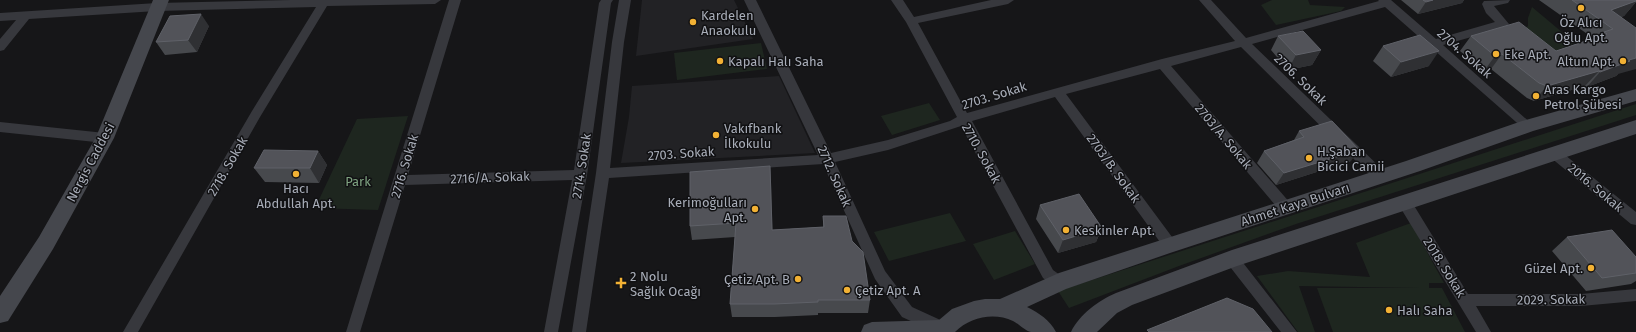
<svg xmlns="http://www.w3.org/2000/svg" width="1636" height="332" font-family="'Fira Sans',sans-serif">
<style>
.built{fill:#222225}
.green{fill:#1e261f}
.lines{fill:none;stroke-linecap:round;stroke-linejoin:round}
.street{fill:#37383d;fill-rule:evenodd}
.secondary{fill:#45474d;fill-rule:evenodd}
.wall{fill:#47494d}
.shaded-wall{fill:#2f3033}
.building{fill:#525359;stroke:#5f6168}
.poi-dot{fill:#f2b134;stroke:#111113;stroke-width:1.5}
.labels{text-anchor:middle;stroke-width:3;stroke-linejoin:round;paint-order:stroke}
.poi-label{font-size:13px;fill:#a8adb8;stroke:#111113;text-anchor:start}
.street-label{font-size:13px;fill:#a8adb8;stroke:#111113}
.park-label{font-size:13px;fill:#7fa381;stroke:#111113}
</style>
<rect width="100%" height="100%" fill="#161618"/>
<!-- built -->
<path class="built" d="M642,0h92l19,39 -117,17z
M779,76l36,77 -194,10 8,-46 3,-31z"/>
<!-- green -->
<path class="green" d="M1272,0h36l2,5 35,2 -4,4 -65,14 -15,-20z
M1532,7l43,36 -36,15 -26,-22 15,-10v-8z
M761,43l6,26 -90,11 -3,-27z
M929,103l11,17 -48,15 -11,-19z
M1636,104v11l-340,109 -117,42 -110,42 -11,-17z
M408,116l-30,94 -63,-2 42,-89z
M950,213l16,28 -77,20 -15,-29z
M1411,223l33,60h-15v5h13l23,44h-132l-16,-44h102l-120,-2 16,46h-17l-41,-56 31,-5 82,6 -14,-34z
M1015,231l20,33 -41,16 -21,-36z"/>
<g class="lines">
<!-- street -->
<path class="street" d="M292,0h149l-6,4 -108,2 -67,111 -122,215h-15l129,-221 64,-104 -159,4 -128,8 -25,31 -4,1v-12l16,-19 -16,1v-8l157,-10z
M449,0h12l-53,175 166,-5 25,-167 2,-3h12l-2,3 -24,172 -29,157h-14l28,-152 -167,5 -45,147h-14z
M619,0h12l-7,42 -14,126 208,-13 -74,-155h12l75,153 57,-13 62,-19 7,-4 -51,-95 -15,-22h12l11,17 77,-17h23l-6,4 -90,19 49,90 195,-54 73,-18 -36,-41h12l35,38 133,-37 -1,-1h13l45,39 59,-17 -9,-9 -4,-9 2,-3 26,-1 -2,3 -14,3 15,18 -2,3 -64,18 91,81 -2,3h-8l-139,-122 -133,37 133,128 2,4 -2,4 -5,1 -5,-1 -134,-133 -70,19 120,138 2,4 -2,4 -5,1 -5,-1 -121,-143 -94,25 109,147 2,4 -2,4 -5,2 -5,-2 -110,-152 -83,24 81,149 11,8 2,4 -2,4c-9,3 -14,-3 -21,-8l-82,-152 -73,24 -53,12 50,109 27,36 35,16 2,5 -1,4h-13l-33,-15 -27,-38 -52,-115 -214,14 -23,154h-14l24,-159 16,-131z
M0,122l105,11 4,2 2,3 -2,3 -4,2 -105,-11z
M1555,149l5,2 76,61v13l-5,-1 -81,-67 -1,-3 1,-3z
M1405,198l5,1 58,95h113l55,-5v12l-55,5h-105l15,26h-15l-76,-125 -2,-4 2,-4z
M1232,253l5,2 60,77h-16l-54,-69 -2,-4 2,-4z"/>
<!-- secondary -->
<path class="secondary" d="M153,0h16l-55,138 -61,111 -45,72 -8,2v-27l39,-59 57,-100z
M1636,89v12l-103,30 -113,40 -250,82 -104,36 -39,18c12,6 23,13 29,25 -8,0 -18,0 -25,0 -6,-1 -12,-8 -18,-11 -19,-9 -43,-4 -58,11h-94l3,-7 8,-3 67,-2 13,-11 22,-8 11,-2h15l59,-26 347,-112 116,-40z
M1636,120v14l-399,132 -105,39 -15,8 -20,19h-26c8,-17 28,-32 45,-39l116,-43z"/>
</g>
<!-- wall -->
<path class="wall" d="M1401,0h63l-2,3 -44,11z
M1539,0h97v2l-12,14 -3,1 -3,57 -2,2 -29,11 -2,-1 -51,15 -7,-3 -36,-29 -7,2 -24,-20 11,-15 85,15 37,-13z
M209,26l-12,26 -32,3 -9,-13z
M1278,36l43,14 -9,15 -24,5 -17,-20z
M1383,46l46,20 -38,11 -18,-16z
M1299,131l52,30 -75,24 -19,-22 7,-12 30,-11z
M318,151l9,14 -8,18 -54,-1 -11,-14z
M770,166l2,64 51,-3v-11l29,25 18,59 -2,13h-50v2l-43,2h-43l-2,-13 5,-67 -43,3 -2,-14z
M1040,205l62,23 -6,14 -38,11 -22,-34z
M1567,237l69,20v24l-5,3 -45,7 -34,-40z"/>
<!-- shaded-wall -->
<path class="shaded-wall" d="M1433,0h31l-2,3 -44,11 8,-12z
M1636,1v1l-12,14 -20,6 7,-12z
M201,14l8,12 -12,26 -9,-12z
M1321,50l-9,15 -24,5 8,-15z
M1439,51l-10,15 -38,11 10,-15z
M1502,54l-11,15 -7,2 11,-15z
M1636,58v11l-18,5 -2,2 -29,11 13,-15 29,-12z
M1599,71l-14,15 -51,15 13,-15z
M1359,150l-8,11 -75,24 8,-12z
M318,151l9,14 -8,18 -9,-15z
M770,166l1,15 2,62 -1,-13z
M1102,228l-6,14 -38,11 5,-13z"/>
<!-- building -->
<path class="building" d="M1423,0h10l-7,2z
M1572,0h64v1l-25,9 25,18v30l-7,2 1,1 -30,11 -1,-1 -52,15 -8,-3 -37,-29 -7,2 -24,-20 48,-14 37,29 51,-17 -3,-2 9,-3z
M201,14l-13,26 -32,2 14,-26z
M1303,31l18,19 -25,5 -18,-19z
M1420,35l19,16 -38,11 -18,-16z
M1332,121l27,29 -75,23 -20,-22 40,-14 -5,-6z
M264,150l54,1 -8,17h-56z
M770,166l2,64 52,-3 -1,-11h23l6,25 11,11 7,48h-52v2l-44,2h-44l6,-81 -46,3v-54z
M1079,194l23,34 -39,12 -23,-35z
M1612,230l24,27v16l-34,5 -35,-41z
M1227,298l26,11 19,23h-123l-2,-2z"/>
<!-- markers -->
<g class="poi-dot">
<circle cx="1581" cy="8" r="4"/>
<circle cx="693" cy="22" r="4"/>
<circle cx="1496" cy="54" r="4"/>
<circle cx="720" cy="61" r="4"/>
<circle cx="1623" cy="61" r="4"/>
<circle cx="1536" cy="96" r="4"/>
<circle cx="716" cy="135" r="4"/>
<circle cx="1309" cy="158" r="4"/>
<circle cx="296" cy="174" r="4"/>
<circle cx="755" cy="209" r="4"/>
<circle cx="1066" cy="230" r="4"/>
<circle cx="1591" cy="268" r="4"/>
<circle cx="798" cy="279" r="4"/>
<path d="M619 277h4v4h4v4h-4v4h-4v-4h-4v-4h4z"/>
<circle cx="847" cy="290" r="4"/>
<circle cx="1389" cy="310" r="4"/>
</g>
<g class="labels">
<!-- poi labels -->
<g class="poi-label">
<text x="701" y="20">Kardelen<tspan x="701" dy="15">Anaokulu</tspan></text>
<text x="1581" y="27" text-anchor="middle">Öz Alıcı<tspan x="1581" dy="15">Oğlu Apt.</tspan></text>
<text x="1504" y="59">Eke Apt.</text>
<text x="728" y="66">Kapalı Halı Saha</text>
<text x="1615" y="66" text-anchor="end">Altun Apt.</text>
<text x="1544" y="94">Aras Kargo<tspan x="1544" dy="15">Petrol Şübesi</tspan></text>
<text x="724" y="133">Vakıfbank<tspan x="724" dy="15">İlkokulu</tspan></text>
<text x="1317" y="156">H.Şaban<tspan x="1317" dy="15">Bicici Camii</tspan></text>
<text x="296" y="193" text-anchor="middle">Hacı<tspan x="296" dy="15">Abdullah Apt.</tspan></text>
<text x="747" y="207" text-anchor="end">Kerimoğulları<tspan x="747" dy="15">Apt.</tspan></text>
<text x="1074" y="235">Keskinler Apt.</text>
<text x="1583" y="273" text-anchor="end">Güzel Apt.</text>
<text x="630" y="281">2 Nolu<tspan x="630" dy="15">Sağlık Ocağı</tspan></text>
<text x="790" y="284" text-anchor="end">Çetiz Apt. B</text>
<text x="855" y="295">Çetiz Apt. A</text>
<text x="1397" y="315">Halı Saha</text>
</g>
<!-- street labels -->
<g class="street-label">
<text transform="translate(1465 53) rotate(41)" y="5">2704. Sokak</text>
<text transform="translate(1301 79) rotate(44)" y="5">2706. Sokak</text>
<text transform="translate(994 95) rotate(-17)" y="5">2703. Sokak</text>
<text transform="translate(1224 136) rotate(50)" y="5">2703/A. Sokak</text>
<text transform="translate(681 153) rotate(-4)" y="5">2703. Sokak</text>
<text transform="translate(982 153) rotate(61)" y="5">2710. Sokak</text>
<text transform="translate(90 162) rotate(-62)" y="5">Nergis Caddesi</text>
<text transform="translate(227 166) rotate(-60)" y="5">2718. Sokak</text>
<text transform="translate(404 166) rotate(-73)" y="5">2716. Sokak</text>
<text transform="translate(581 166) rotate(-81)" y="5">2714. Sokak</text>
<text transform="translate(1114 168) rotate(54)" y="5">2703/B. Sokak</text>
<text transform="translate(835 176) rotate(66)" y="5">2712. Sokak</text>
<text transform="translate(490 177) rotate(-2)" y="5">2716/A. Sokak</text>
<text transform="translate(1596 187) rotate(40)" y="5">2016. Sokak</text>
<text transform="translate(1295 204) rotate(-18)" y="5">Ahmet Kaya Bulvarı</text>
<text transform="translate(1445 267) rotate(58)" y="5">2018. Sokak</text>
<text transform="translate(1551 299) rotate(-1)" y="5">2029. Sokak</text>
</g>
<!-- park labels -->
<g class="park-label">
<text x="358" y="186">Park</text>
</g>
</g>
</svg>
